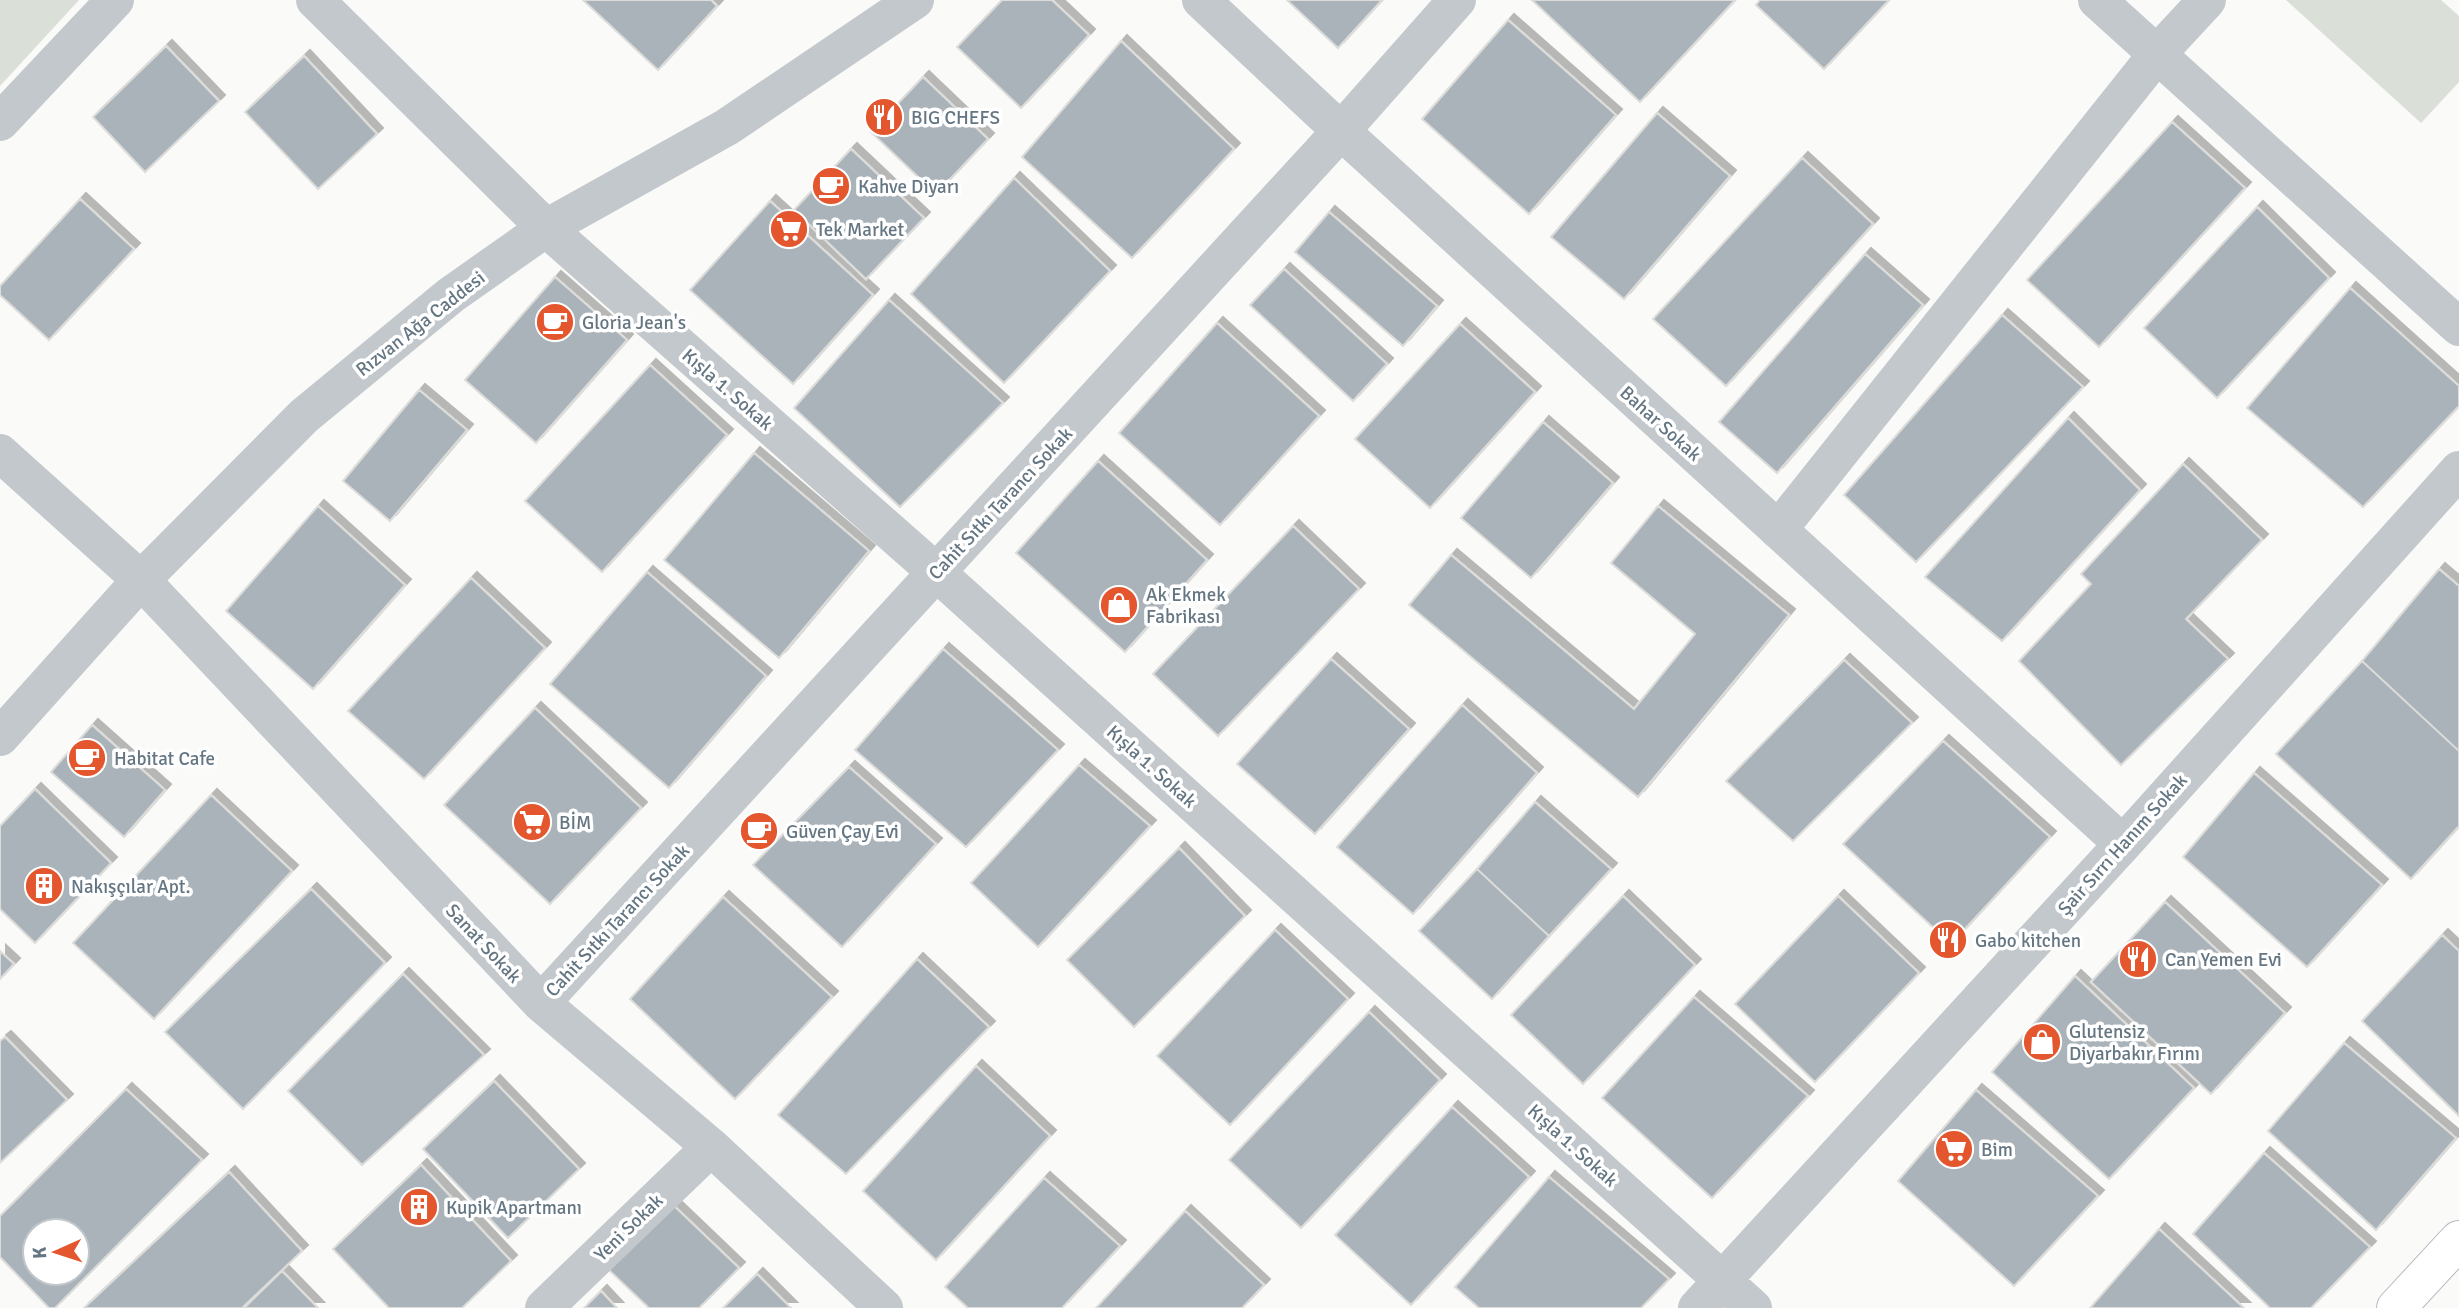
<svg xmlns="http://www.w3.org/2000/svg" width="2459" height="1308" font-family="Signika,sans-serif">
<style>
.green{fill:#dadfd7}
.building{fill:#aab3b9;stroke:#dcdcda;stroke-width:2;fill-rule:evenodd;filter:url(#shadow)}
.lines{fill:none;stroke-linecap:round;stroke-linejoin:round}
.major-casing{stroke:#b5babe;stroke-width:40}
.minor{stroke:#c3c8cc;stroke-width:38}
.major{stroke:#fff;stroke-width:38}
.labels{text-anchor:middle;stroke-width:7;stroke-linejoin:round;paint-order:stroke}
.poi-label{font-size:19px;fill:#657683;stroke:#fff;text-anchor:start}
.street-label{font-size:19px;fill:#657683;stroke:#fff}
</style>
<defs>
<filter id="shadow"><feDropShadow dx="6" dy="-6" stdDeviation="0" flood-color="#0004"/></filter>
</defs>
<rect width="100%" height="100%" fill="#fafaf8"/>
<!-- green -->
<path class="green" d="M0,0h79l-79,86z
M2286,0h155l18,16v66l-38,41z"/>
<!-- building -->
<path class="building" d="M583,0h128l6,6 -59,64z
M1002,0h50l37,35 -68,73 -64,-61z
M1287,0h95l-44,48z
M1532,0h203l-95,102z
M1760,0h129l-65,69 -68,-64z
M1508,20l108,95 -87,99 -107,-95z
M1121,41l113,108 -102,109 -110,-101z
M166,46l53,55 -74,71 -52,-55z
M304,56l73,78 -59,55 -73,-77z
M923,77l65,62 -52,55 -65,-62z
M1657,113l73,63 -106,123 -73,-62z
M2172,122l73,66 -146,159 -72,-67z
M851,149l73,69 -58,61 -72,-69z
M1802,158l71,66 -147,162 -73,-67z
M1014,178l96,93 -106,112 -93,-89z
M80,199l54,50 -85,91 -49,-45v-9z
M770,201l103,94 -80,89 -103,-94z
M2257,207l72,71 -112,120 -73,-70z
M1329,212l108,94 -34,40 -108,-94z
M1865,254l58,51 -146,168 -58,-51z
M1284,269l103,95 -34,37 -103,-96z
M555,277l72,63 -91,103 -71,-63z
M2350,288l109,98v20l-96,101 -116,-99z
M889,300l114,103 -103,104 -106,-99z
M2002,315l81,72 -167,175 -72,-67z
M1217,323l102,93 -99,109 -101,-92z
M1460,324l75,68 -105,116 -75,-69z
M650,365l77,70 -125,137 -77,-71z
M419,390l48,40 -77,91 -47,-40z
M2068,418l72,72 -138,151 -77,-64z
M1543,422l70,61 -82,95 -70,-60z
M754,453l115,98 -90,107 -115,-98z
M1098,461l109,99 -82,92 -109,-99z
M2183,464l79,76 -76,79 42,40 -107,106 -102,-104 72,-77 -10,-10z
M318,506l87,79 -92,104 -87,-78z
M1658,506l131,109 -151,182 -229,-192 42,-50 183,154 61,-75 -84,-71z
M1293,526l66,63 -141,147 -65,-62z
M2439,569l20,17v165l-97,-90z
M647,572l119,104 -97,112 -119,-104z
M471,578l74,70 -121,131 -76,-68z
M943,649l115,101 -92,97 -111,-97z
M1331,659l78,70 -94,105 -78,-70z
M1844,660l68,63 -119,118 -67,-60z
M2362,661l97,90v75l-48,53 -135,-125z
M1462,705l75,68 -124,141 -76,-67z
M535,708l106,100 -91,96 -106,-99z
M92,725l73,65 -41,47 -73,-65z
M1943,741l107,96 -99,107 -108,-100z
M1079,765l71,61 -112,121 -67,-64z
M849,767l87,77 -94,103 -89,-82z
M2254,773l128,112 -75,82 -124,-110z
M35,789l76,74 -76,80 -35,-34v-83z
M211,795l81,76 -138,148 -81,-76z
M1535,802l76,67 -62,67 -72,-67z
M1179,848l66,68 -111,111 -67,-67z
M1477,869l72,67 -57,63 -73,-68z
M311,889l74,74 -142,146 -78,-77z
M1623,896l72,69 -112,119 -72,-69z
M1838,896l81,77 -104,109 -80,-78z
M723,897l109,100 -97,102 -105,-100z
M2165,902l120,111 -74,81 -120,-112z
M1275,930l73,69 -118,126 -73,-69z
M2442,935l17,16v165l-97,-95z
M0,951l14,13 -14,15z
M917,959l72,68 -143,147 -68,-59z
M403,974l81,81 -122,110 -74,-74z
M2075,976l119,112 -85,91 -117,-107z
M1694,997l114,99 -96,102 -110,-100z
M1369,1012l71,68 -139,148 -72,-68z
M5,1037l62,63 -67,63v-122z
M2344,1043l112,95 -80,92 -108,-99z
M976,1066l74,70 -114,124 -73,-69z
M494,1081l85,88 -71,69 -85,-89z
M126,1089l76,71 -147,148h-6l-49,-51v-41zM35,1231h42v42h-42z
M1976,1090l122,106 -84,90 -116,-105z
M1452,1107l77,70 -118,128 -76,-70z
M2264,1153l106,94 -59,61h-41l-77,-74z
M421,1165l90,96 -49,47h-73l-56,-59z
M229,1172l73,79 -60,57h-158z
M1549,1177l120,102 -28,29h-162l-24,-21z
M1044,1178l76,68 -58,62h-94l-23,-21z
M671,1203l68,65 -40,40h-50l-40,-38z
M1185,1211l79,74 -22,23h-146z
M2159,1229l85,79h-154z
M282,1271l36,37h-74z
M757,1274l34,34h-68z
M601,1291l16,17h-33z"/>
<g class="lines">
<!-- major casing -->
<g class="major-casing">
<path id="major" d="M2396,1308l63,-68"/>
</g>
<!-- minor -->
<path class="minor" d="M315,0l231,228 390,344 817,736
M1201,0l140,131 782,713
M2097,0l362,327
M0,122l115,-122
M0,453l141,127 400,423 170,144 173,161
M1778,530l380,-477 49,-53
M0,737l141,-157 163,-164 147,-121 95,-67 181,-101 188,-127
M541,1003l800,-872 116,-131
M544,1308l167,-161
M1697,1308l426,-464 336,-374"/>
<!-- major -->
<use href="#major" class="major"/>
</g>
<!-- icons -->
<defs>
<g id="restaurant-disc" transform="scale(2.0125)"><circle r="9.5" fill="#e4572e" stroke="#fff"/><path d="M-5-6h1v4h1v-4h1v4h1v-4h1v5L-1.5 .5V6h-2V.5L-5-1ZM5-6V6H3V1.5H1.5Q1.5-4 5-6Z" fill="#fff"/></g>
<g id="cafe-disc" transform="scale(2.0125)"><circle r="9.5" fill="#e4572e" stroke="#fff"/><path d="M-5.5-4.5H6V0H3Q3 3.5 0 3.5H-2.5Q-5.5 3.5-5.5 0ZM3-3.2v2h1.7v-2ZM-6 4.5H4V6H-6Z" fill="#fff"/></g>
<g id="supermarket-disc" transform="scale(2.0125)"><circle r="9.5" fill="#e4572e" stroke="#fff"/><path d="M-6-5.5h2.5l.6 2H6L4.5 2H-2.5L-4.4-4H-6ZM-1.5 3.2a1.3 1.3 0 1 0 .1 0ZM3 3.2a1.3 1.3 0 1 0 .1 0Z" fill="#fff"/></g>
<g id="shop-disc" transform="scale(2.0125)"><circle r="9.5" fill="#e4572e" stroke="#fff"/><path d="M-5-2.5h2.3a2.7 3.5 0 0 1 5.4 0H5L5.5 6h-11ZM-1.5-2.5h3a1.5 2.3 0 0 0-3 0Z" fill="#fff"/></g>
<g id="building-disc" transform="scale(2.0125)"><circle r="9.5" fill="#e4572e" stroke="#fff"/><path d="M-4-6H4V6H1V3H-1V6H-4ZM-2.5-4.3h1.7v1.8h-1.7ZM.8-4.3h1.7v1.8H.8ZM-2.5-1h1.7V.8h-1.7ZM.8-1h1.7V.8H.8Z" fill="#fff"/></g>
</defs>
<g fill-rule="evenodd">
<use href="#restaurant-disc" x="884" y="117"/>
<use href="#cafe-disc" x="831" y="186"/>
<use href="#supermarket-disc" x="789" y="229"/>
<use href="#cafe-disc" x="555" y="322"/>
<use href="#shop-disc" x="1119" y="605"/>
<use href="#cafe-disc" x="87" y="758"/>
<use href="#supermarket-disc" x="532" y="822"/>
<use href="#cafe-disc" x="759" y="831"/>
<use href="#building-disc" x="44" y="886"/>
<use href="#restaurant-disc" x="1948" y="940"/>
<use href="#restaurant-disc" x="2138" y="959"/>
<use href="#shop-disc" x="2042" y="1042"/>
<use href="#supermarket-disc" x="1954" y="1149"/>
<use href="#building-disc" x="419" y="1207"/>
</g>
<g class="labels">
<!-- poi labels -->
<g class="poi-label">
<text x="911" y="124">BIG CHEFS</text>
<text x="858" y="193">Kahve Diyarı</text>
<text x="816" y="236">Tek Market</text>
<text x="582" y="329">Gloria Jean's</text>
<text x="1146" y="601">Ak Ekmek<tspan x="1146" dy="22">Fabrikası</tspan></text>
<text x="114" y="765">Habitat Cafe</text>
<text x="559" y="829">BİM</text>
<text x="786" y="838">Güven Çay Evi</text>
<text x="71" y="893">Nakışçılar Apt.</text>
<text x="1975" y="947">Gabo kitchen</text>
<text x="2165" y="966">Can Yemen Evi</text>
<text x="2069" y="1038">Glutensiz<tspan x="2069" dy="22">Diyarbakır Fırını</tspan></text>
<text x="1981" y="1156">Bim</text>
<text x="446" y="1214">Kupik Apartmanı</text>
</g>
<!-- street labels -->
<g class="street-label">
<text transform="translate(420 323) rotate(-38)" y="7">Rızvan Ağa Caddesi</text>
<text transform="translate(728 389) rotate(41)" y="7">Kışla 1. Sokak</text>
<text transform="translate(1661 423) rotate(42)" y="7">Bahar Sokak</text>
<text transform="translate(1000 503) rotate(-47)" y="7">Cahit Sıtkı Tarancı Sokak</text>
<text transform="translate(1152 766) rotate(42)" y="7">Kışla 1. Sokak</text>
<text transform="translate(2122 844) rotate(-48)" y="7">Şair Sırrı Hanım Sokak</text>
<text transform="translate(617 920) rotate(-47)" y="7">Cahit Sıtkı Tarancı Sokak</text>
<text transform="translate(484 943) rotate(47)" y="7">Sanat Sokak</text>
<text transform="translate(1573 1145) rotate(42)" y="7">Kışla 1. Sokak</text>
<text transform="translate(628 1227) rotate(-44)" y="7">Yeni Sokak</text>
</g>
</g>
<!-- north arrow -->
<g transform="translate(56 1252) rotate(267)"><circle r="33" fill="#ffffff" stroke="#c1c8cd" stroke-width="2"/>
<path d="M0-5L12 26L0 18L-12 26Z" fill="#e4572e"/>
<text y="-10" font-size="19" font-weight="bold" text-anchor="middle" fill="#657683">K</text>
</g>
</svg>
